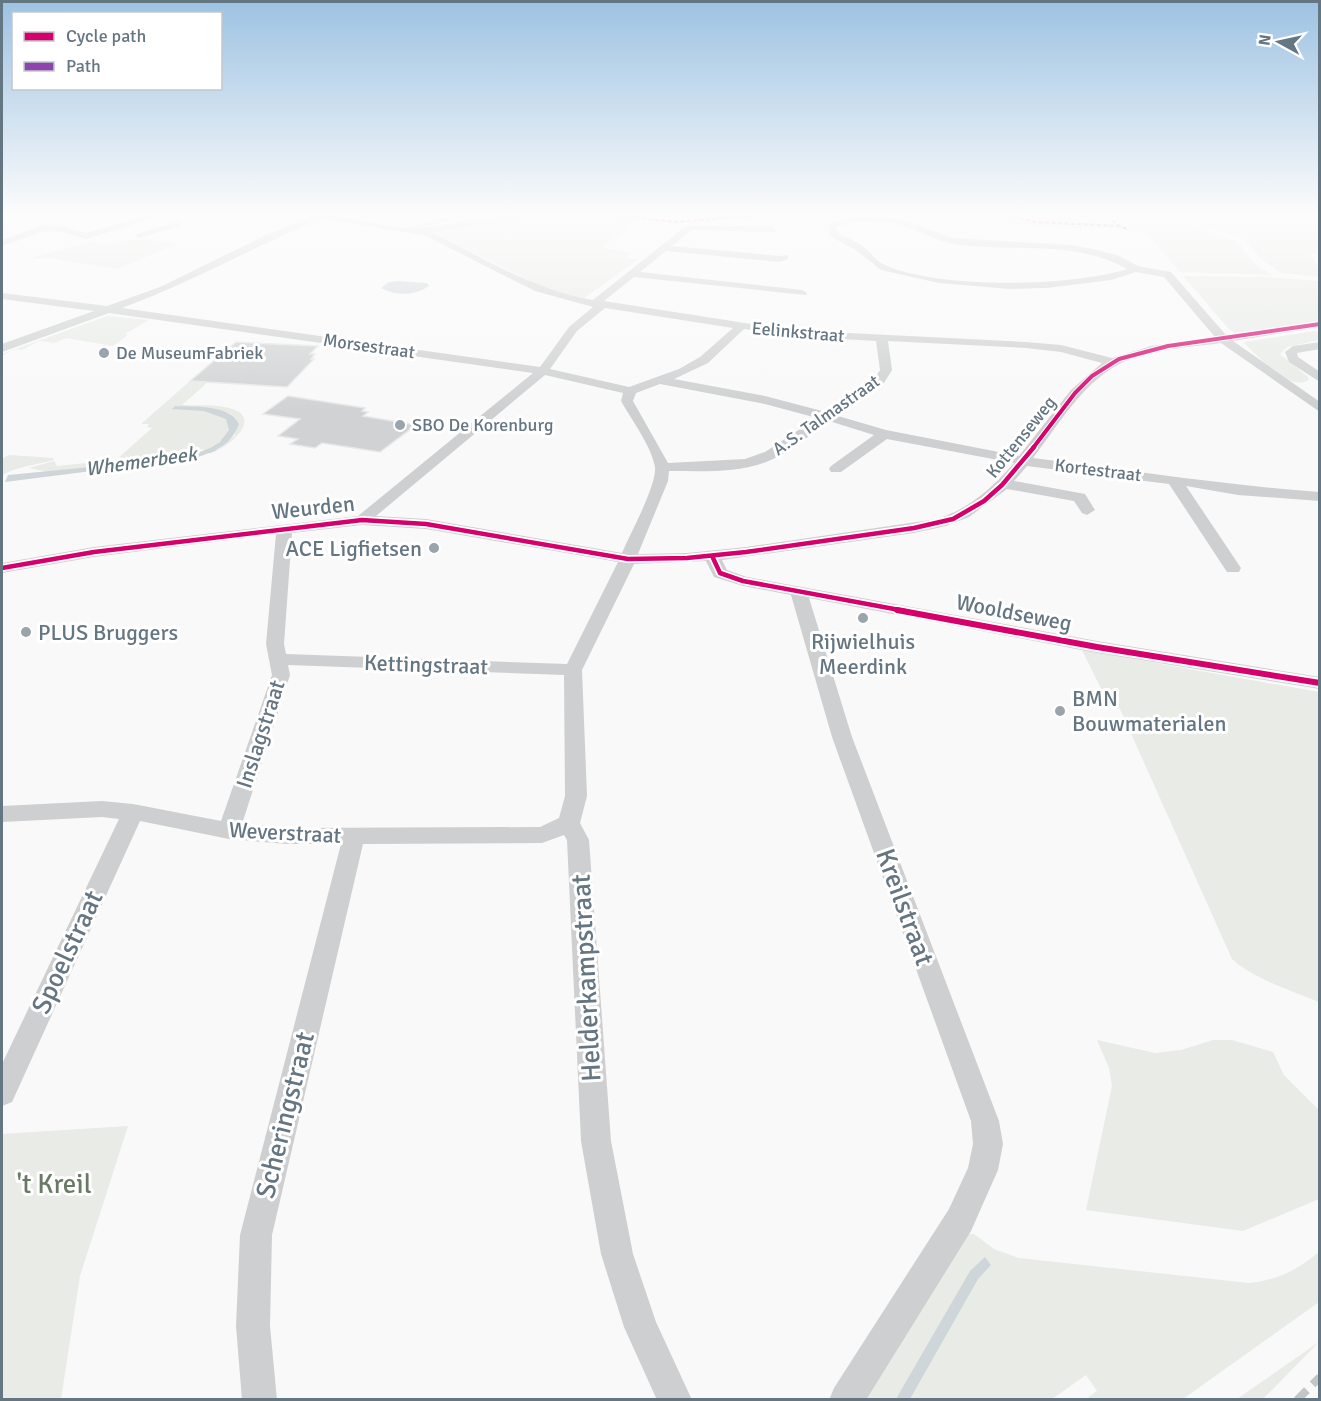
<svg xmlns="http://www.w3.org/2000/svg" width="1321" height="1401" font-family="Signika,sans-serif">
<style>
.green{fill:#e8ebe6}
.water{fill:#ced6d9}
.lines{fill:none;stroke-linecap:round;stroke-linejoin:round}
.stream-far1{stroke:#ced6d9;stroke-width:3}
.stream{stroke:#ced6d9;stroke-width:4.5}
.building{fill:#d0d2d3;stroke:#e8e8e8;stroke-width:1.5}
.minor{fill:#cecfd0;fill-rule:evenodd}
.rail{stroke:#c3c5c6;stroke-width:8;stroke-dasharray:14 8;stroke-linecap:butt}
.quiet{stroke:#8e44ad;stroke-width:2;stroke-dasharray:4.5 2;stroke-linecap:butt}
.cycleway-far2-casing{stroke:#fff;stroke-width:6}
.cycleway-far1-casing{stroke:#fff;stroke-width:8}
.cycleway-casing{stroke:#fff;stroke-width:10}
.cycleway-far2{stroke:#d6006c;stroke-width:4}
.cycleway-far1{stroke:#d6006c;stroke-width:4.5}
.cycleway{stroke:#d6006c;stroke-width:6}
.poi-dot{fill:#99a4ac;stroke:#fff;stroke-width:2}
.labels{text-anchor:middle;stroke-width:6;stroke-linejoin:round;paint-order:stroke}
.far-street-label{font-size:18px;fill:#657683;stroke:#fff}
.far-poi-label{font-size:18px;fill:#657683;stroke:#fff;text-anchor:start}
.far-water-label{font-size:20px;font-style:italic;fill:#60757c;stroke:#fff}
.street-label{font-size:22px;fill:#657683;stroke:#fff}
.poi-label{font-size:22px;fill:#657683;stroke:#fff;text-anchor:start}
.near-street-label{font-size:27px;fill:#657683;stroke:#fff}
.near-park-label{font-size:27px;fill:#687a64;stroke:#fff}
</style>
<rect width="100%" height="100%" fill="#f9f9f9"/>
<!-- green -->
<path class="green" d="M480,216h132l28,3 -38,28 30,6 -5,5 12,1 -56,40 -33,-8 -108,-54 -16,-5 25,-10z
M767,216h23l-14,6 -3,5 -37,-7z
M949,216h54l27,7 85,3 8,3 -162,-4z
M1015,216h83l11,8 -74,-2z
M1107,216h75l13,12 41,13 19,23 17,11 -92,-3 -32,-37 -25,-9z
M1194,216h125v36l-9,2 9,14v9l-38,-4 -19,-13 -17,-20 -44,-15z
M140,238l37,6 -60,25 -68,-11 -22,1 65,-18 13,4z
M1183,276l79,1 57,4v40l-84,12 -6,-4z
M107,316l42,4 -24,14 3,1 -15,11 -47,-8 -11,5 -16,-2 -17,9 -8,-1 -12,7v-2z
M1314,331l5,2v7l-32,7 -7,7 28,23 1,3c-4,2 -9,3 -14,2 -12,-2 -44,-30 -51,-40z
M190,381l18,1 -26,23c18,1 41,-2 57,7 19,13 -17,39 -29,41l10,-5 15,-13 -5,-21 -55,-8 -2,3c18,1 46,-2 57,15 -1,14 -13,22 -24,27l-4,-2 -5,2 2,2 -19,6 -131,13 -20,-4 25,-7 3,5 59,-6 36,-32 -5,-1 2,-3h-8z
M9,455l44,3 1,2c-14,4 -44,8 -52,16v-17z
M1082,650l237,42v310c-29,-12 -63,-22 -87,-43l-112,-250 -10,-2z
M1097,1040l58,13 26,-3 32,-10h19l41,12 11,23 35,35v89l-76,32 -157,-21 26,-124 -3,-18z
M128,1126l-48,150 -19,123h-59v-265z
M965,1234h9l20,15 25,9 230,25c29,-3 48,-13 70,-31v50l-136,97h-97l11,-8 -11,-16 -34,24 -188,1z
M1319,1342l-56,57h-26z"/>
<!-- water -->
<path class="water" d="M397,281l30,2 2,3c-14,10 -34,10 -48,2l8,-6z
M175,406c19,1 54,-2 64,18 -6,16 -15,22 -29,29l-4,-2 14,-9 9,-12 -3,-11 -22,-8 -32,-2z
M111,465l-3,4 -103,13 3,-7z
M985,1257l6,8 -13,14 -68,120h-14l74,-128z"/>
<g class="lines">
<!-- stream-far1 -->
<path class="stream-far1" d="M409,229l49,-13"/>
<!-- stream -->
<path class="stream" d="M103,469l86,-11 25,-9"/>
</g>
<!-- building -->
<path class="building" d="M236,342l82,4 -8,8h5l-4,5h3l-27,28 -97,-6z
M288,396l77,12 -3,3 6,1 -5,4 53,9 -36,27 -58,-9 -7,5 -25,-4 8,-5 -20,-3 22,-17 -37,-5z"/>
<g class="lines">
<!-- minor -->
<path class="minor" d="M145,216l13,1 -72,22 -24,-7 -18,-1 -42,15v-6l41,-15 20,1 23,7z
M312,216c34,-4 73,15 106,12 34,-2 67,-12 101,-12l-4,3 -84,13c51,25 104,59 162,68l94,-75 85,2 5,3 -2,2 -83,-2 -20,16 107,10 9,-1v4l-8,3 -114,-11 -26,21 162,18 5,3 -1,2 -172,-18 -30,24 185,29 237,12 35,3 51,13 39,-12 64,-9 -51,-60 -28,-5 -25,8 -64,8 -37,1 -71,-6 -58,-13 -25,-20 -26,-14 -2,-12 25,-8 34,1 21,4 44,17 119,7 27,5 21,6 19,10 33,6 55,63 94,-14v6l-87,14 87,61v10l-99,-69c-28,4 -56,5 -83,13 -50,16 -75,63 -105,102 95,12 190,27 287,34v9l-82,-6 -52,-9 55,82 -2,4h-12l-58,-88 -142,-18 -13,15 71,13 10,16 -8,5 -5,-2 -8,-12 -67,-12 -38,28 -23,9 -32,7 -192,27 5,10 20,7 350,64 223,36v12l-223,-36 -288,-55 43,139 147,384 4,23 -5,26 -27,61 -105,169h-37l5,-12 115,-179 19,-41 5,-24 -2,-23 -139,-384 -41,-142 -48,-9 -29,-9 -8,-16 -72,3 -52,106 5,126 -7,27 9,17 22,301 22,113 23,68 36,78h-35l-33,-73 -23,-73 -20,-113 -14,-301 -3,-5 -22,8 -179,1 -91,391 -2,91 7,74h-35l-6,-74 4,-91 101,-391h-54l-58,-5 -89,-18 -128,281 -10,4v-42l117,-245 -17,-2 -100,5v-16l100,-5 31,3 88,17 51,-146 -6,-31 10,-110 -182,23 -92,16v-10l92,-16 264,-31 175,-143 -424,-60 -107,39v-8l92,-33 -92,-12v-6l105,13 53,-19 106,-52zM320,219l104,16 111,56 58,16 -24,20 -29,40 -418,-59c68,-25 131,-61 198,-89zM856,221c15,0 31,-1 46,4 18,6 33,16 52,19 58,9 120,-5 173,25 -55,18 -190,20 -242,-4 -9,-4 -14,-12 -21,-18 -8,-6 -17,-9 -25,-13l-3,-7zM605,308l128,20 -33,29 -21,12 -50,18 -79,-18 27,-38zM744,329l45,7 87,5 4,29 -7,11 -47,31 -61,-16 -91,-17 34,-16zM888,341l138,7 35,4 41,11 -31,27 -52,66 -133,-26 -48,-14 46,-33 8,-13zM545,375l78,18 -2,8c10,18 31,46 34,66 2,18 -25,67 -33,86l-196,-34 -50,-3zM660,384l105,20 52,14 -52,34 -20,7 -77,4 -35,-62 3,-8zM829,421l45,14 -43,31 -2,3 2,3h10l46,-33 127,24c-22,25 -45,46 -77,56l-191,28 -59,6 -49,1 30,-73 1,-10c35,0 74,3 106,-13 19,-9 37,-25 54,-37zM362,525l64,4 192,33 -51,102 -281,-10 -2,-10 8,-111zM288,665l276,10 1,121 -6,22 -19,9 -253,1 -45,-4 48,-149z
M178,221l4,3 -1,2 -42,12 -5,-3z
M1320,342v7l-23,4 1,4 22,15v10l-31,-20 -4,-10 8,-6z"/>
<!-- rail -->
<path class="rail" d="M1297,1400l23,-23"/>
<!-- quiet -->
<path class="quiet" d="M622,216l53,6 79,-6
M1013,216l21,6 85,4
M1107,216l12,10 10,4"/>
<!-- cycleway-far2 casing -->
<g class="cycleway-far2-casing">
<path id="cycleway-far2" d="M1033,448l42,-55 17,-17 27,-17 49,-13 152,-22"/>
</g>
<!-- cycleway-far1 casing -->
<g class="cycleway-far1-casing">
<path id="cycleway-far1" d="M713,558l7,15 23,8 162,30
M2,568l92,-16 268,-32 64,4 202,35 59,-1 59,-6 168,-24 39,-9 31,-18 18,-16 32,-38"/>
</g>
<!-- cycleway casing -->
<g class="cycleway-casing">
<path id="cycleway" d="M897,610l200,37 223,36"/>
</g>
<!-- cycleway-far2 -->
<use href="#cycleway-far2" class="cycleway-far2"/>
<!-- cycleway-far1 -->
<use href="#cycleway-far1" class="cycleway-far1"/>
<!-- cycleway -->
<use href="#cycleway" class="cycleway"/>
</g>
<!-- sky -->
<linearGradient id="sky" x2="0" y2="1"><stop stop-color="#9dc2e2"/><stop offset="0.52" stop-color="#fcfcfc"/><stop offset="1" stop-color="#fcfcfc" stop-opacity="0"/></linearGradient>
<rect width="1321" height="412" fill="url(#sky)"/>
<!-- markers -->
<g class="poi-dot">
<circle cx="104" cy="353" r="6"/>
<circle cx="400" cy="425" r="6"/>
<circle cx="434" cy="548" r="6"/>
<circle cx="863" cy="618" r="6"/>
<circle cx="26" cy="632" r="6"/>
<circle cx="1060" cy="711" r="6"/>
</g>
<g class="labels">
<!-- far-street labels -->
<g class="far-street-label">
<text transform="translate(798 332) rotate(5)" y="6">Eelinkstraat</text>
<text transform="translate(369 346) rotate(8)" y="6">Morsestraat</text>
<text transform="translate(826 415) rotate(-35)" y="6">A.S. Talmastraat</text>
<text transform="translate(1021 437) rotate(-51)" y="6">Kottenseweg</text>
<text transform="translate(1098 470) rotate(7)" y="6">Kortestraat</text>
</g>
<!-- far-poi labels -->
<g class="far-poi-label">
<text x="116" y="359">De MuseumFabriek</text>
<text x="412" y="431">SBO De Korenburg</text>
</g>
<!-- far-water labels -->
<g class="far-water-label">
<text transform="translate(141 461) rotate(-8)" y="7">Whemerbeek</text>
</g>
<!-- street labels -->
<g class="street-label">
<text transform="translate(313 507) rotate(-6)" y="8">Weurden</text>
<text transform="translate(1014 612) rotate(11)" y="8">Wooldseweg</text>
<text transform="translate(426 664) rotate(2)" y="8">Kettingstraat</text>
<text transform="translate(260 734) rotate(-72)" y="8">Inslagstraat</text>
<text transform="translate(285 832) rotate(3)" y="8">Weverstraat</text>
</g>
<!-- poi labels -->
<g class="poi-label">
<text x="422" y="556" text-anchor="end">ACE Ligfietsen</text>
<text x="38" y="640">PLUS Bruggers</text>
<text x="863" y="649" text-anchor="middle">Rijwielhuis<tspan x="863" dy="25">Meerdink</tspan></text>
<text x="1072" y="706">BMN<tspan x="1072" dy="25">Bouwmaterialen</tspan></text>
</g>
<!-- near-street labels -->
<g class="near-street-label">
<text transform="translate(905 907) rotate(70)" y="9">Kreilstraat</text>
<text transform="translate(67 952) rotate(-65)" y="9">Spoelstraat</text>
<text transform="translate(586 978) rotate(-93)" y="9">Helderkampstraat</text>
<text transform="translate(285 1115) rotate(-76)" y="9">Scheringstraat</text>
</g>
<!-- near-park labels -->
<g class="near-park-label">
<text x="54" y="1193">'t Kreil</text>
</g>
</g>
<!-- border -->
<rect width="1321" height="1401" fill="none" stroke="#657683" stroke-width="6"/>
<!-- legend -->
<rect x="12" y="12" width="210" height="78" fill="#ffffff" stroke="#c1c8cd" stroke-width="1.5"/>
<rect x="24" y="32" width="30" height="9" fill="#d6006c" stroke="#c1c8cd" stroke-width="1.5"/>
<text x="66" y="42" font-size="18" fill="#657683">Cycle path</text>
<rect x="24" y="62" width="30" height="9" fill="#8e44ad" stroke="#c1c8cd" stroke-width="1.5"/>
<text x="66" y="72" font-size="18" fill="#657683">Path</text>
<!-- north arrow -->
<g transform="translate(1279 42) rotate(278)" stroke="#ffffff" stroke-width="4.5" paint-order="stroke">
<path d="M0-4.5L10 22L0 15L-10 22Z" fill="#657683"/>
<text y="-9" font-size="16" font-weight="bold" text-anchor="middle" fill="#657683">N</text>
</g>
</svg>
